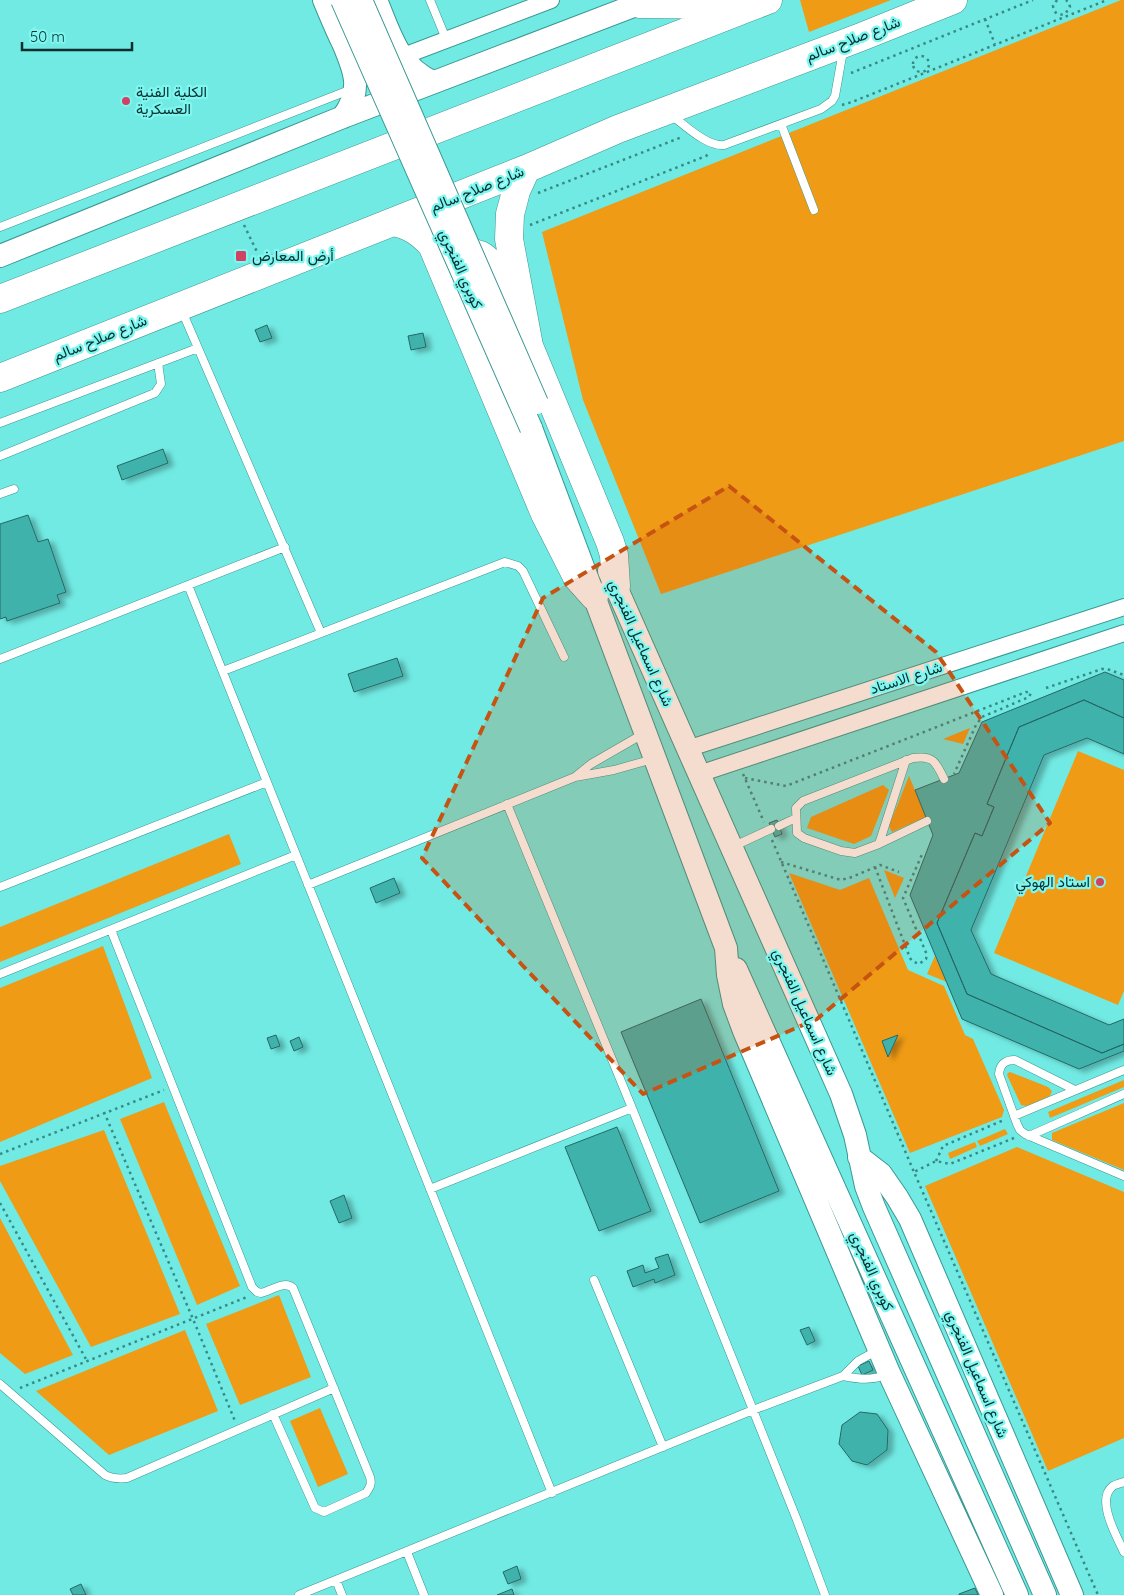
<svg xmlns="http://www.w3.org/2000/svg" width="1124" height="1595" font-family="Quicksand,Vazirmatn,sans-serif">
<style>
.green{fill:#ef9b15}
.building{fill:#40b2ac;stroke:#276865;filter:url(#shadow)}
.lines{fill:none;stroke-linecap:round;stroke-linejoin:round}
.lane-casing{stroke:#3a9893;stroke-width:9}
.street-casing{stroke:#3a9893;stroke-width:18}
.secondary-casing{stroke:#3a9893;stroke-width:24}
.highway-casing{stroke:#3a9893;stroke-width:29}
.path{stroke:#398985;stroke-width:2.5;stroke-dasharray:2.5 4;stroke-linecap:butt}
.lane{stroke:#fff;stroke-width:8}
.street{stroke:#fff;stroke-width:16}
.secondary{stroke:#fff;stroke-width:22}
.highway{stroke:#fff;stroke-width:28}
.secondary-bridge-casing{stroke:#3a9893;stroke-width:24;stroke-linecap:butt}
.secondary-bridge{stroke:#fff;stroke-width:22}
.marked{fill:#c65311;fill-opacity:0.2;stroke:#c65311;stroke-width:4;stroke-dasharray:10 6;stroke-linejoin:round}
.poi-dot{fill:#d04163;stroke:#7ff7f0;stroke-width:2}
.labels{text-anchor:middle;stroke-width:4.5;stroke-linejoin:round;paint-order:stroke}
.street-label{font-size:15px;fill:#062f2e;stroke:#7ff7f0}
.poi-label{font-size:15px;fill:#062f2e;stroke:#7ff7f0;text-anchor:start}
</style>
<defs>
<filter id="shadow"><feDropShadow dx="5.5" dy="3" stdDeviation="2.5" flood-color="#0004"/></filter>
</defs>
<rect width="100%" height="100%" fill="#71eae3"/>
<!-- green -->
<path class="green" d="M800,0h91l-82,32z
M1121,0h3v441l-463,153 -78,-194 -41,-168z
M970,728l-7,16 -20,-5z
M1078,751l46,19v221l-6,14 -124,-52z
M909,776l17,41 -34,15 -3,-6z
M883,785l6,5 -18,46 -17,8 -47,-16 4,-11z
M229,834l12,30 -241,98v-35z
M884,870l20,8 -9,20z
M789,873l51,17 29,-12 39,92 36,16 21,49 8,4 31,71 -2,7 -92,36z
M103,946l49,132 -152,64v-154z
M935,956l12,26 -20,-8z
M1010,1072l38,15 4,4 -2,5 -23,10 -6,-1 -14,-30 1,-2z
M1124,1080v7l-74,31 -2,-6z
M164,1102l76,184 -43,19 -77,-186z
M1124,1103v67l-72,-30v-7z
M1005,1129l3,5 -28,12 -3,-5z
M104,1130l76,184 -89,33 -91,-166v-15z
M975,1142l2,5 -27,12 -2,-6z
M1017,1147l107,45v246l-76,33 -123,-285z
M0,1218l73,137 -48,19 -25,-21z
M279,1295l32,82 -71,28 -34,-81z
M185,1330l33,81 -109,44 -73,-64z
M320,1408l28,66 -30,13 -28,-66z"/>
<!-- building -->
<path class="building" d="M267,325l5,13 -12,4 -5,-12z
M423,333l3,14 -15,3 -3,-14z
M163,449l5,14 -46,17 -5,-14z
M28,515l10,27 10,-3 18,53 -9,3 3,8 -53,18 -1,-4 -6,2v-95z
M397,658l6,18 -49,16 -6,-18z
M1105,672l19,8v38l-40,-18 -65,27 -32,77 7,3 -12,29 -7,-3 -38,90 30,71 135,59 22,-9v7l-45,18 -117,-50 -52,-124 23,-60 -18,-45 44,-17 23,-51z
M1084,700l40,18v36l-37,-16 -43,17 -73,175 20,44 118,51 15,-6v25l-22,9 -135,-59 -30,-71 38,-90 7,3 12,-29 -7,-3 32,-77z
M777,820l5,14 -7,3 -6,-14z
M394,878l6,15 -24,10 -6,-15z
M701,999l78,192 -79,32 -79,-191z
M276,1035l4,11 -9,3 -4,-11z
M898,1035l-10,22 -6,-16z
M299,1037l4,10 -9,4 -4,-10z
M617,1127l34,84 -52,20 -34,-84z
M344,1195l8,23 -13,5 -9,-22z
M668,1254l7,21 -20,8 -1,-4 -21,8 -6,-16 16,-6 2,8 14,-5 -4,-10z
M809,1327l6,14 -8,4 -7,-15z
M869,1361l4,9 -11,5 -4,-9z
M860,1412l17,2 11,16 -1,20 -20,15 -15,-4 -13,-17 3,-19z
M517,1566l4,13 -13,5 -5,-12z
M81,1584l5,11h-13l-3,-6z
M975,1588l3,7h-19v-1z
M512,1589l2,6h-17z"/>
<g class="lines">
<!-- lane casing -->
<g class="lane-casing">
<path id="lane" d="M430,0l16,39
M671,115c14,10 36,32 53,30l97,-36 11,-8 3,-5 8,-45
M781,124l33,86
M0,227l352,-138
M182,311l139,322
M0,423l198,-75
M0,456l155,-63 6,-9 -3,-21
M0,494l14,-5
M188,585l364,908
M0,659l285,-112
M223,671l282,-109 13,4 5,5 41,86
M576,776l15,-12 52,-30
M507,804l125,304 165,412 28,75
M927,821l-48,23 -24,9 -14,-2 -37,-13 -7,-5 -1,-25 7,-7 110,-43c20,-3 23,4 31,21
M779,826l17,-8
M879,844l27,-84
M732,847l39,-18
M308,885l267,-108 39,-7 39,-11
M0,887l267,-105
M111,930l141,357 5,5 4,1c10,-2 23,-13 32,-5l77,189c2,7 0,10 -4,16l-42,19 -9,-4 -42,-94
M0,974l296,-119
M1075,1090l-60,-30c-10,0 -15,4 -16,14l18,50 3,6 5,4 99,42
M1014,1116l110,-46
M1029,1136l95,-42
M430,1189l202,-81
M594,1280l69,167
M843,1376c15,3 30,5 44,-2
M0,1384l105,91c8,4 14,4 22,3l207,-90
M1124,1482c-3,1 -8,2 -11,4 -18,13 4,51 11,66
M407,1552l17,43
M336,1580l6,15
M299,1595l454,-185 90,-34 15,-15 20,-11"/>
</g>
<!-- street casing -->
<g class="street-casing">
<path id="street" d="M401,57l150,-57
M687,749l437,-142
M699,774l425,-141"/>
</g>
<!-- secondary casing -->
<g class="secondary-casing">
<path id="secondary" d="M324,0c6,14 12,29 19,43 12,28 20,47 0,74
M376,0c14,33 22,67 57,82
M0,256l343,-139 306,-117
M531,428l195,520 2,27 6,29 10,27 145,342 103,222
M609,571l232,523 14,41 11,51 8,21 171,388
M736,969l281,626
M859,1157l22,17 16,23 13,22 162,376"/>
</g>
<!-- highway casing -->
<g class="highway-casing">
<path id="highway" d="M640,4l103,1
M526,169l-10,22 -3,12 -3,11 -1,25 20,107 81,196 4,13 2,31
M392,222c18,3 28,10 40,23l113,269 32,63 17,19
M451,260c8,-4 17,-8 26,-6 17,3 27,39 33,53
M0,299l768,-299
M0,378l526,-209 92,-40 243,-92 92,-37"/>
</g>
<!-- path -->
<path class="path" d="M1057,0l-4,6c1,7 5,10 12,8l5,-7 -1,-4 -3,-3
M985,19l10,25
M913 64a8 8 0 1 1 16 0a8 8 0 1 1-16 0Z
M851,73l182,-73
M842,105l10,-3 255,-102
M538,193l144,-56
M244,225l14,29
M530,225l176,-69 4,-3
M1046,688l56,-19h5l17,6
M743,774l21,48
M745,778l41,8 240,-94 5,1 -2,4 -47,20 -6,8 -22,49
M772,840l142,332
M781,862l60,18 11,-3 28,-12 19,7
M875,867l35,91 2,3 7,3 7,-5 1,-4 -24,-57 20,-46
M104,1112l89,207 42,102
M1014,1138l-64,26 -14,-3 -22,11 184,423
M0,1154l164,-64
M936,1161l7,-15 61,-26
M0,1203l87,158
M20,1388l227,-91"/>
<!-- lane -->
<use href="#lane" class="lane"/>
<!-- street -->
<use href="#street" class="street"/>
<!-- secondary -->
<use href="#secondary" class="secondary"/>
<!-- highway -->
<use href="#highway" class="highway"/>
<!-- secondary-bridge casing -->
<g class="secondary-bridge-casing">
<path id="secondary-bridge" d="M342,0l189,428
M361,0l176,403"/>
</g>
<!-- secondary-bridge -->
<use href="#secondary-bridge" class="secondary-bridge"/>
</g>
<!-- marked area -->
<path class="marked" d="M729,486l207,166 114,171 -233,196 -174,75 -221,-236 121,-260z"/>
<!-- markers -->
<g class="poi-dot">
<circle cx="126" cy="101" r="5"/>
<rect x="235" y="250" width="12" height="12" rx="2.5"/>
<circle cx="1100" cy="882" r="5"/>
</g>
<g class="labels">
<!-- street labels -->
<g class="street-label">
<text transform="translate(853 39) rotate(-21)" y="5">شارع صلاح سالم</text>
<text transform="translate(477 189) rotate(-22)" y="5">شارع صلاح سالم</text>
<text transform="translate(461 269) rotate(66)" y="5">كوبري الفنجري</text>
<text transform="translate(100 338) rotate(-22)" y="5">شارع صلاح سالم</text>
<text transform="translate(641 643) rotate(66)" y="5">شارع اسماعيل الفنجري</text>
<text transform="translate(906 678) rotate(-18)" y="5">شارع الاستاد</text>
<text transform="translate(805 1012) rotate(66)" y="5">شارع اسماعيل الفنجري</text>
<text transform="translate(872 1271) rotate(66)" y="5">كوبري الفنجري</text>
<text transform="translate(977 1374) rotate(67)" y="5">شارع اسماعيل الفنجري</text>
</g>
<!-- poi labels -->
<g class="poi-label">
<text x="136" y="97">الكلية الفنية<tspan x="136" dy="17">العسكرية</tspan></text>
<text x="252" y="261">أرض المعارض</text>
<text x="1090" y="887" text-anchor="end">استاد الهوكي</text>
</g>
</g>
<!-- scale -->
<path d="M22 42v8h110v-8" fill="none" stroke="#062f2e" stroke-width="2.5"/>
<text x="30" y="42" font-size="15" fill="#062f2e" stroke="#7ff7f0" stroke-width="4" paint-order="stroke">50 m</text>
</svg>
